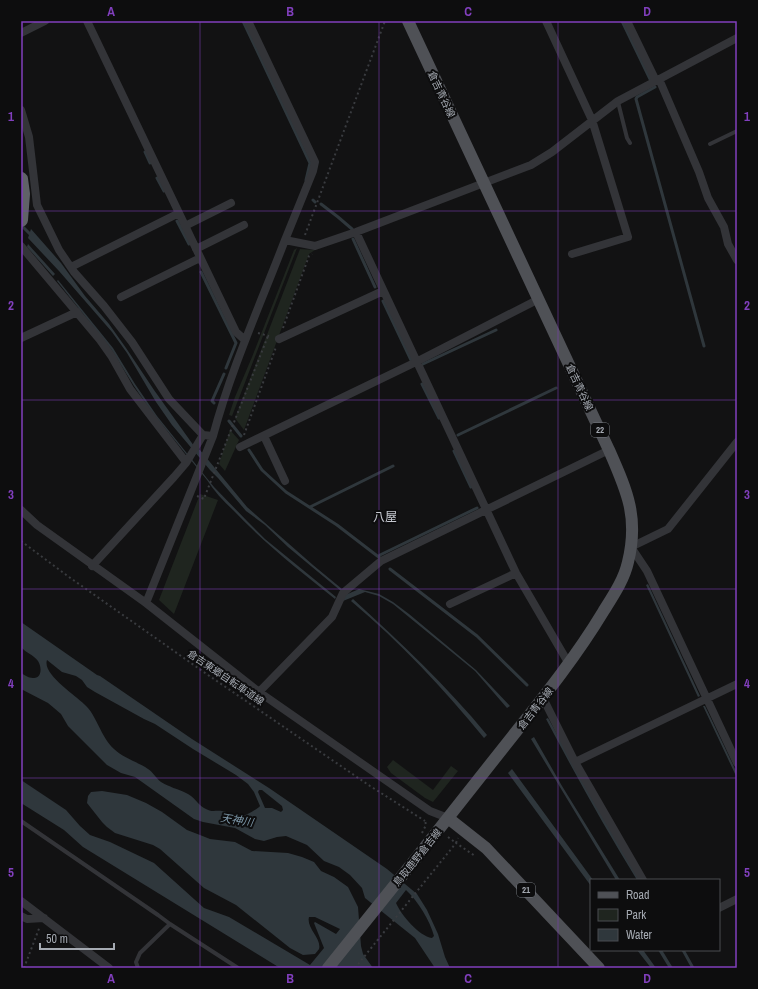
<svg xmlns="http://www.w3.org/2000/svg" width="758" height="989" font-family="'Archivo Narrow','Noto Sans JP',sans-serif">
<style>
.green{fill:#1f251f}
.water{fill:#2f373c;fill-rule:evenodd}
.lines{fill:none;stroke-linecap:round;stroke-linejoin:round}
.stream{stroke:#2f373c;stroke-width:3}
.path{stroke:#393b3f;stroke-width:2;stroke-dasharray:2 3;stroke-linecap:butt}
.lane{stroke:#333438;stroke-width:4}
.street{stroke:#333438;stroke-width:8}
.primary{stroke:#4f5156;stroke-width:12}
.highway{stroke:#606268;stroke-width:14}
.grid{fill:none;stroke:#813fbd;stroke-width:1;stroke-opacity:0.55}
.labels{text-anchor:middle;stroke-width:4;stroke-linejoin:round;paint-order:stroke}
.shield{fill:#0d0d0e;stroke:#777b81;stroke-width:1}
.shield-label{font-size:9px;font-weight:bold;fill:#a5aab2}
.street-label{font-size:10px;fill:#a5aab2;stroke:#0d0d0e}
.water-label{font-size:11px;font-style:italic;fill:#7e99aa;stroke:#0d0d0e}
.quarter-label{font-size:12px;fill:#c5c8cf;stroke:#0d0d0e}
.neatline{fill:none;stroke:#813fbd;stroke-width:1.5}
.grid-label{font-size:13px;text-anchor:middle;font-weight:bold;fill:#813fbd}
</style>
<rect width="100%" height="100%" fill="#121213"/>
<!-- green -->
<path class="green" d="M297,248l-65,168 -3,-1 6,-18 17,-40 42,-107z
M300,249l15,1 -6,4 -65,176 -9,-12z
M230,430l9,10 -14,31 -6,-7z
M200,494l18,6 -44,114 -15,-14z
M393,760l40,30 18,-24 7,5 -25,31 -8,-4 -34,-25 -4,-6z"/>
<!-- water -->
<path class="water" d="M31,229l30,34 24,33 24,28 17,24 28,42 40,56 6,4 47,57 66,58 29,24 -1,2 -53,-44 -23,-22 -19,-14 -28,-33 -8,-8 -38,-45 -16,-23 -29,-49 -15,-21 -53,-61 -31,-33z
M28,244l27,30 -2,2 -26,-29z
M58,280l55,68 22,36 22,32 57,71 34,35 17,17 71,58 -1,2c-35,-28 -71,-56 -102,-89 -10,-9 -19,-19 -26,-30l-56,-69 -17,-25 -23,-37 -54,-68z
M648,584l52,112 -2,1 -52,-112z
M359,589l20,5 14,8 16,12 67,56 34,36 -3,2 -32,-37 -82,-67 -14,-8 -14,-4 -22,9v-5z
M353,599c47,43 94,87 134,136l-3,3c-40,-49 -84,-96 -133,-137z
M21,622l76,53 3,1 92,63 77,49 118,81 30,25 10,16 11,24 7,23 5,11h-15l-20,-30 -50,-40 -3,-10 -12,-13 -11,-8 -15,-6 -17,-16 -21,-9 -9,1 -13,4 -9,-2 -20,-11 -32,-6 -9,-3 -59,-42 -14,-4 -14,-8 -39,-39 -7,-12 -7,-6 -6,-5 -27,-14v-16c4,2 7,5 12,5 9,1 9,-11 5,-17 -4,-6 -12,-8 -17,-14zM47,660l15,12 14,4 6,4 5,7 8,5 49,27 11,5 38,25 43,26 12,9 6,8 6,14c-2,3 -17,11 -21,11 -6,0 -11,-6 -17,-6 -8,-1 -9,2 -18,-3 -6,-3 -10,-12 -18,-15 -8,-4 -17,-6 -25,-11 -5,-4 -8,-10 -13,-13 -10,-7 -25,-11 -34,-20 -14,-13 -17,-34 -30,-45 -9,-9 -42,-30 -37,-44zM259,790h3l20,16 1,4 -2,2 -9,-4h-7l-7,-16zM406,890c12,11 24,31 28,46l-2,2c-13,-2 -31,-23 -36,-35z
M703,706h2l32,67v5z
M548,718l92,162h-3c-32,-52 -62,-106 -91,-161z
M534,737l28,49 58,94h-4l-85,-141z
M512,769l81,111h-2v6l-83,-113z
M21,780l45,30 14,16 10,9 20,7 44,21 50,45 25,9 81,48 14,-17 -10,-25 1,-1 21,12 4,-5 -25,-12h-6c-3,11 13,22 10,32 0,0 -3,4 -4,5l-12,1 -13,-7 -54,-43 -32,-17 -44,-39 -7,-4 -38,-12 -8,-6 -5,-5 -15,-19 1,-7 3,-4 11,-1 25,4 19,8 16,9 25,18 13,5 10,4 25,3 17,9 36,2 14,4 12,5 7,9 13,6 14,10 10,20 3,39 2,8 10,14h-93l-197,-121 -19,-17 -43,-27z
M637,950h6l13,18h-5z
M658,950h4l11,18h-4z"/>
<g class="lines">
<!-- stream -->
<path class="stream" d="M243,21l67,142 -4,17
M622,21l28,58
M655,87l-18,10 -1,2 68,247
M145,152l5,11
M157,178l7,13
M313,200l2,2
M321,204l17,13 14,12
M177,221l12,23
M21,225l11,11
M353,239l22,48
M201,272l35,71 -10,25
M383,301l28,59
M423,364l73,-34
M422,384l17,34
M214,403l-2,-2 12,-27
M229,421l12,15
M458,435l98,-47
M249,450l13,20 24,22 51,33 43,33
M454,451l17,36
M310,507l83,-41
M380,555l97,-47
M390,569l87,67 50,49
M683,950l10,18"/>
<!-- path -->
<path class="path" d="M305,235l80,-214
M283,328l26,-72 3,-2
M258,333l11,3
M244,435l32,-88
M197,496l7,3 1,-3 63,-160
M21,541l48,36 139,98 162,111 55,35
M422,833l4,-8 -1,-5
M448,837l8,6 2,-5
M24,968l16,-42
M355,968l101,-125 19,13"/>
<!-- lane -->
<path class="lane" d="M618,102l9,36 3,5
M710,144l27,-13
M21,821l137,94 12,9
M138,968l-2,-6 4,-9 30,-29 68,44"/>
<!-- street -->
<path class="street" d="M87,21l149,311 9,8
M248,21l67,141 -2,9 -28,69
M546,21l46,99 36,117 -56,17
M627,21l29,60
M21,33l24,-12
M659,79l40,93 9,26 16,29 4,17 9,16
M21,110l8,27 8,68 22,45 15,22 30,34 28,36 37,57 34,36
M185,226l46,-23
M356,232l160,341 53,91
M21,246l79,94 12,17 18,32 56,73
M196,249l48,-24
M71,267l108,-54
M121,297l79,-39
M21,338l56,-26
M279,339l104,-48
M264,436l21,45
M737,442l-69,87 -37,18 16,24 90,192
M240,447l176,-85 123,-63
M21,510l16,15 109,78 113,89 171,119 18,7
M92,566l82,-89 12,-14 17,-28 10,1c18,-67 47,-131 72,-196l30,6 41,-14 175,-67 21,-13 66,-51 119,-63
M146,603l67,-167
M450,604l66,-31
M259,692l73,-75 11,-24 38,-32 228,-111
M543,698l32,64 162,-78
M575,762l68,118
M21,901l88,67
M719,908l18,-9
M21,916l6,3 17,-1"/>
<!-- primary -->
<path class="primary" d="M448,818l38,30 113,120
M328,968c63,-78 125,-156 187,-235 31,-39 62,-78 88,-121 10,-16 21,-32 25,-50 11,-45 -1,-71 -19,-112l-201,-429"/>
<!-- highway -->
<path class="highway" d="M21,179l2,15 -2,26"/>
</g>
<!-- grid -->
<path class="grid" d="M200,21v947M379,21v947M558,21v947M21,211h716M21,400h716M21,589h716M21,778h716"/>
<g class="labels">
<!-- shield labels -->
<g class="shield">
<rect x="591" y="423" width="18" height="14" rx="3"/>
<rect x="517" y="883" width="18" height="14" rx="3"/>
</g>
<g class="shield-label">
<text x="600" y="433">22</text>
<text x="526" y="893">21</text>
</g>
<!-- street labels -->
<g class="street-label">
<text transform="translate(442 94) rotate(65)" y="4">倉吉青谷線</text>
<text transform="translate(580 387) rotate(65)" y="4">倉吉青谷線</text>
<text transform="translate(226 677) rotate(34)" y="4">倉吉東郷自転車道線</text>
<text transform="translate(535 708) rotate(-52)" y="4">倉吉青谷線</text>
<text transform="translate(417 857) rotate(-51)" y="4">鳥取鹿野倉吉線</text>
</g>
<!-- water labels -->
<g class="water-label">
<text transform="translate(237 820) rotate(9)" y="4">天神川</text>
</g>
<!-- quarter labels -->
<g class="quarter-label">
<text x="385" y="521">八屋</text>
</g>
</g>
<!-- border -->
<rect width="758" height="989" fill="none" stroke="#0d0d0e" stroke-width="44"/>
<!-- legend -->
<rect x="590" y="879" width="130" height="72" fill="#0d0d0e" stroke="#4a4c50"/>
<rect x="598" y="892" width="20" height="6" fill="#4f5156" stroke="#4a4c50"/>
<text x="626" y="899" font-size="12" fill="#a5aab2">Road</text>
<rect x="598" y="909" width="20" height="12" fill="#1f251f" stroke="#4a4c50"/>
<text x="626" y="919" font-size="12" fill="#a5aab2">Park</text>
<rect x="598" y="929" width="20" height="12" fill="#2f373c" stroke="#4a4c50"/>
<text x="626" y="939" font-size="12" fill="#a5aab2">Water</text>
<!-- scale -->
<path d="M40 943v6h74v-6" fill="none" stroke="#a5aab2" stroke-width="2"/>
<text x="46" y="943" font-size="12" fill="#a5aab2" stroke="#0d0d0e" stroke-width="3" paint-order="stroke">50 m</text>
<rect x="22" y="22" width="714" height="945" class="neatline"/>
<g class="grid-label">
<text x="111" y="16">A</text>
<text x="290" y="16">B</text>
<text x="468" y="16">C</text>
<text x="647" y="16">D</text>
<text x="11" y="121">1</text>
<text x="747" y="121">1</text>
<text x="11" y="310">2</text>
<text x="747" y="310">2</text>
<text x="11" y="499">3</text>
<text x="747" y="499">3</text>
<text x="11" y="688">4</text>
<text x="747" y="688">4</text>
<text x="11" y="877">5</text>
<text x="747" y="877">5</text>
<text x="111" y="983">A</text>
<text x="290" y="983">B</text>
<text x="468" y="983">C</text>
<text x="647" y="983">D</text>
</g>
</svg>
